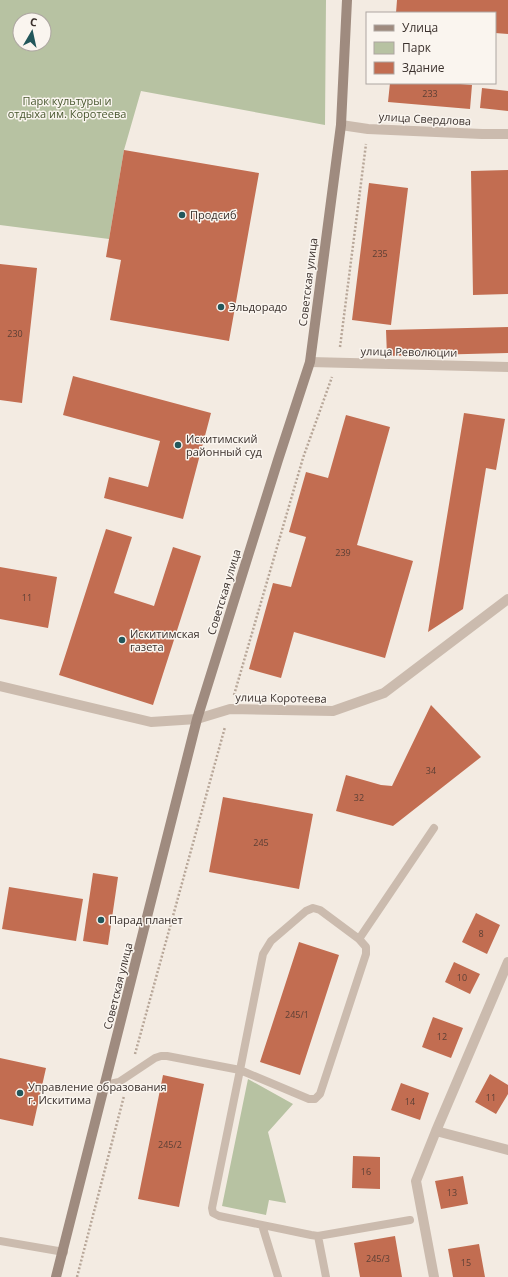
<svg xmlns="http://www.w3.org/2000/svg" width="508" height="1277" font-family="'Open Sans',sans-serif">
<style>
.green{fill:#b7c2a2;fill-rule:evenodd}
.building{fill:#c26d51}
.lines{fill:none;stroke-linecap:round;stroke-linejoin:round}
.path{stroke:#b7a698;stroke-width:2.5;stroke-dasharray:2 2;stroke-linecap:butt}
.service{stroke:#cbbbae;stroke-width:8}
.minor{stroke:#cbbbae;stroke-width:10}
.secondary{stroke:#9f8b7f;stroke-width:10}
.poi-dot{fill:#22575b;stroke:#faf5ef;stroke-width:1.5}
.labels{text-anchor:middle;stroke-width:3;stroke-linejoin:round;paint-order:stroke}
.number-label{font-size:9px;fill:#5c3f35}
.park-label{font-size:11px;fill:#495830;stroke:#faf5ef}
.street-label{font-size:11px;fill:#3a302c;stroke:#faf5ef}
.poi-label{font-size:11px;fill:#3a302c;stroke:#faf5ef;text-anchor:start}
</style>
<rect width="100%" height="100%" fill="#f3ebe2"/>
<!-- green -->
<path class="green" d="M0,0h326l-1,125 -184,-34 -17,59 -15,89 -109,-14zM20,20h24v24h-24z
M248,1079l45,25 -25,28 18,71 -17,-3 -3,15 -44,-9z"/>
<!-- building -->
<path class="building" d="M397,0h111v34l-13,-1v-20h-99z
M390,83h59l23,2 -2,24 -82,-7z
M482,88l26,3v20l-28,-3z
M124,150l135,23 -30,168 -119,-21 11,-60 -15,-3z
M508,170v124l-35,1 -2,-124z
M369,183l39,5 -17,137 -39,-5z
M0,264l37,4 -15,135 -22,-3z
M508,327v26l-121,3 -1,-26z
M73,376l138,37 -28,106 -79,-21 5,-21 39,10 12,-46 -97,-26z
M464,413l41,6 -9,51 -10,-2 -23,141 -35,23z
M346,415l44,12 -33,118 56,16 -28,97 -91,-26 -13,46 -32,-9 24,-86 18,4 15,-50 -17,-5 17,-60 22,6z
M106,529l26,8 -18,56 40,13 19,-59 28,9 -48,149 -94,-30z
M0,567l57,10 -9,51 -48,-9z
M431,705l50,52 -88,69 -57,-15 10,-36 35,10 11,1z
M223,797l90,17 -14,75 -90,-17z
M93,873l25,4 -10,68 -25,-4z
M9,887l74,12 -7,42 -74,-12z
M476,913l24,12 -13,29 -25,-12z
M299,942l40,13 -39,120 -40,-13z
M454,962l26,12 -10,20 -25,-12z
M433,1017l30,11 -12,30 -29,-11z
M0,1058l46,10 -13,58 -33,-7z
M490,1074l18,11v9l-12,20 -21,-12z
M163,1075l41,9 -25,123 -41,-8z
M401,1083l28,10 -9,27 -29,-10z
M353,1156l27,1v32l-28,-1z
M463,1176l5,28 -27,5 -6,-28z
M395,1236l7,41h-42l-6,-34z
M479,1244l6,33h-32l-5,-28z"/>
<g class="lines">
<!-- path -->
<path class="path" d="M340,347l26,-203
M234,695l69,-237 29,-81
M135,1054l90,-327
M77,1277l47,-181"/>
<!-- service -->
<path class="service" d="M359,939l-39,-29 -7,-2 -7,3 -35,30 -8,13 -23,116 69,29h6l5,-5 46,-140v-7l-7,-8 75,-111
M105,1085l14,-3 36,-24 6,-2h6l73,14 -28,138 1,5 6,3 92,19 7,1 92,-16
M262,1225l16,52
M318,1236l8,41
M0,1241l64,11"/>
<!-- minor -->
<path class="minor" d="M341,125l27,4 114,5h26
M310,362l198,5
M0,686l151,36 46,-3 33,-10 103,2 51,-18 124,-94
M436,1131l72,-169
M434,1277l-18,-96 20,-50 72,19"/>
<!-- secondary -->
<path class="secondary" d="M56,1277l141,-558 81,-259 32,-98 31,-237 6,-125"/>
</g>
<!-- markers -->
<g class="poi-dot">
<circle cx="182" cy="215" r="4"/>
<circle cx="221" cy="307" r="4"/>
<circle cx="178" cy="445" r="4"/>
<circle cx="122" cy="640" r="4"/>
<circle cx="101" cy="920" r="4"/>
<circle cx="20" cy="1093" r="4"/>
</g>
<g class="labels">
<!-- number labels -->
<g class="number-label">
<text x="430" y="97">233</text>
<text x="380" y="257">235</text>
<text x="15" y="337">230</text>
<text x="343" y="556">239</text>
<text x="27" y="601">11</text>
<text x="431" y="774">34</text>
<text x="359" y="801">32</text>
<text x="261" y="846">245</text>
<text x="481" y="937">8</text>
<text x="462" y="981">10</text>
<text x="297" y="1018">245/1</text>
<text x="442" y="1040">12</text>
<text x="491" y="1101">11</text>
<text x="410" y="1105">14</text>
<text x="170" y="1148">245/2</text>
<text x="366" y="1175">16</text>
<text x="452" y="1196">13</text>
<text x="378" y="1262">245/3</text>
<text x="466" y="1266">15</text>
</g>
<!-- park labels -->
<g class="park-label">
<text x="67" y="105">Парк культуры и<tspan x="67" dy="13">отдыха им. Коротеева</tspan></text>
</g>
<!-- street labels -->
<g class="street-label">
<text transform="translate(425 119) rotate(3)" y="4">улица Свердлова</text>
<text transform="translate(308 282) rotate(-83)" y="4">Советская улица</text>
<text transform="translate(409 352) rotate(1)" y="4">улица Революции</text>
<text transform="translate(224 592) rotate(-73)" y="4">Советская улица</text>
<text transform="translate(281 698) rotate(1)" y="4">улица Коротеева</text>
<text transform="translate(118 986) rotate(-76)" y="4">Советская улица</text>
</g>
<!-- poi labels -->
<g class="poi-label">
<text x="190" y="219">Продсиб</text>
<text x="229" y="311">Эльдорадо</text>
<text x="186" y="443">Искитимский<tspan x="186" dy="13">районный суд</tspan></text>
<text x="130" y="638">Искитимская<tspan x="130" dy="13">газета</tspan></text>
<text x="109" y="924">Парад планет</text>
<text x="28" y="1091">Управление образования<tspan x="28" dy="13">г. Искитима</tspan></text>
</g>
</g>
<!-- legend -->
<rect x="366" y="12" width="130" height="72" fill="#faf5ef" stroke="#ada6a1"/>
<rect x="374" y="25" width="20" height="6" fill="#9f8b7f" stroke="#ada6a1"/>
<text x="402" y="32" font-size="12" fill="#3a302c">Улица</text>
<rect x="374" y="42" width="20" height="12" fill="#b7c2a2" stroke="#ada6a1"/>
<text x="402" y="52" font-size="12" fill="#3a302c">Парк</text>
<rect x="374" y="62" width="20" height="12" fill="#c26d51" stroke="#ada6a1"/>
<text x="402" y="72" font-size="12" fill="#3a302c">Здание</text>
<!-- north arrow -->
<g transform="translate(32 32) rotate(9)"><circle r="19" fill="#faf5ef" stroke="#ada6a1"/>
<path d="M0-3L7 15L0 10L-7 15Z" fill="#22575b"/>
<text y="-6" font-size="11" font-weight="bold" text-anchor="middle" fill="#3a302c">С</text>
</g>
</svg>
